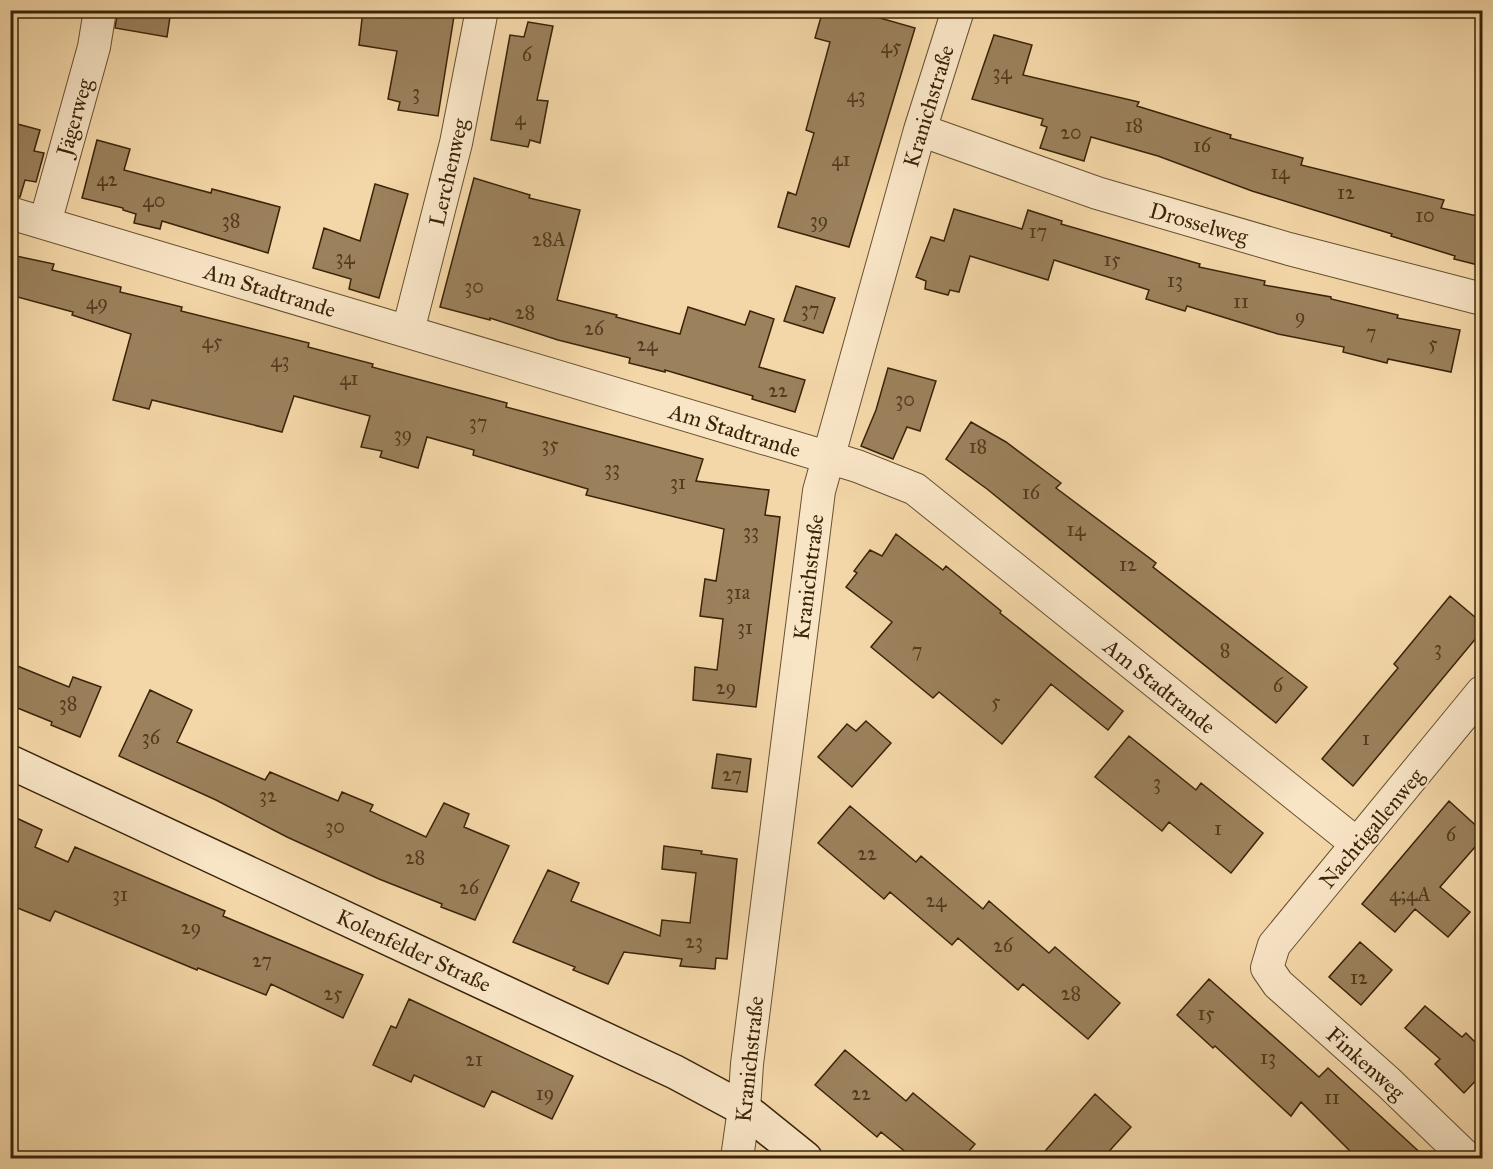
<svg xmlns="http://www.w3.org/2000/svg" width="1493" height="1169" font-family="'IM FELL Great Primer',serif">
<style>
.building{fill:#9b815c;stroke:#3a2409;stroke-width:1.5}
.lines{fill:none;stroke-linecap:round;stroke-linejoin:round}
.minor-casing{stroke:#685131;stroke-width:34}
.secondary-casing{stroke:#3a2409;stroke-width:36}
.minor{stroke:#f8e5c6;stroke-width:32}
.secondary{stroke:#f8e5c6;stroke-width:33}
.labels{text-anchor:middle;stroke-width:4.5;stroke-linejoin:round;paint-order:stroke}
.number-label{font-size:20px;fill:#523b1e}
.street-label{font-size:22px;fill:#3a2409;stroke:#f8e5c6}
</style>
<rect width="100%" height="100%" fill="#f4d7a8"/>
<filter id="stains"><feTurbulence type="fractalNoise" baseFrequency=".00333" numOctaves="4"/><feColorMatrix values="0 0 0 0 .2 0 0 0 0 .09 0 0 0 0 .02 0 0 0 .5 -.17"/></filter>
<radialGradient id="worn" r=".72"><stop offset=".6" stop-color="#630" stop-opacity="0"/><stop offset="1" stop-color="#630" stop-opacity=".3"/></radialGradient>
<!-- building -->
<path class="building" d="M118,10h53l-4,27 -52,-9z
M363,10h92l-17,106 -40,-6 2,-8 -12,-3 9,-48 -38,-6z
M823,10h52l-2,6 42,12 -66,219 -71,-20 10,-35 8,3 18,-62 -8,-3 24,-88 -15,-4z
M528,22l25,4 -16,74 11,1 -8,42 -10,-3 -2,7 -37,-7 19,-105 14,2z
M994,35l38,10 -9,30 116,27 -2,4 94,29 -1,3 73,20 -2,7 143,35 -3,8 41,9v49l-28,-7 1,-3 -64,-20 1,-2 -140,-43 -94,-35 -67,-19 -7,24 -44,-13 7,-21 -6,-2 2,-6 -71,-20z
M10,122l30,8 -6,21 10,2 -8,29 -11,-2 -5,17 -10,-1z
M97,140l33,9 -6,21 87,23 1,-4 68,18 -12,46 -106,-32 -2,8 -26,-6 2,-9 -13,-4v-2l-41,-10z
M474,178l56,17 -1,3 51,12 -23,90 60,15 -1,2 64,17 8,-27 57,18 5,-14 24,8 -15,48 46,13 -10,32 -43,-13 1,-3 -88,-26v2l-36,-9 1,-5 -72,-18 -68,-22v2l-50,-13z
M375,184l33,10 -29,104 -30,-9 2,-10 -38,-11 11,-40 36,13z
M954,209l68,20 6,-19 34,11 -1,3 139,40 -1,3 66,14 -1,4 67,12v2l67,16 -1,3 63,12 -9,42 -63,-13 -1,4 -44,-11 1,-5 -66,-13 -91,-28 -2,5 -39,-12 3,-9 -95,-30 -6,20 -78,-24 -11,36 -9,-2 -2,5 -23,-6 1,-8 -10,-4 15,-40 13,4z
M16,256l38,8 -2,6 69,17 -1,5 62,15 -1,4 128,32 -1,4 65,17 -1,3 135,36 -1,4 197,52 -7,22 73,9 -4,25 15,2 -24,190 -63,-7 2,-33 22,3 6,-51 -23,-3 5,-37 11,2 8,-52 -138,-34 2,-6 -115,-34 1,-5 -47,-13 -9,31 -38,-11 2,-6 -21,-4 9,-31 -76,-20 -12,36 -130,-32 -3,9 -36,-9 18,-66 -59,-19 1,-3 -63,-17v-19z
M796,286l39,12 -12,35 -39,-12z
M888,368l48,13 -16,50 -13,-4 -14,32 -32,-13 15,-36z
M971,422l35,20 55,41 -5,5 100,75 -3,4 154,120 -31,36 -289,-234 -41,-30z
M896,534l47,36 3,-4 55,45 -1,2 123,98 -15,19 -57,-46 -49,60 -63,-52 -6,6 -62,-51 21,-25 -46,-35 11,-14 -3,-2 16,-21 12,6z
M1450,596l32,27v8l-129,155 -31,-27 76,-91 -4,-4z
M10,663l59,24 4,-10 28,10 -21,50 -29,-12 1,-3 -42,-17z
M150,690l42,20 -15,32 88,38 5,-8 68,29 4,-9 31,13 -3,6 56,26 18,-34 25,11 -5,13 45,19 -34,74 -34,-13 1,-3 -63,-25 -92,-42 -71,-37 -97,-44z
M866,721l25,22 -39,44 -34,-30 29,-33 9,7z
M1129,736l67,54 5,-7 62,50 -32,40 -62,-51 -7,9 -67,-54z
M717,754l34,5 -4,33 -35,-4z
M1449,801l33,30v8l-42,48 30,25 -22,25 -33,-28 -20,23 -33,-28z
M850,806l66,56 5,-6 62,53 6,-8 60,52 6,-6 65,56 -32,36 -65,-55 -5,6 -60,-52 -6,7 -62,-53 -6,7 -66,-56z
M10,815l32,15 -7,17 33,15 7,-15 150,64 -2,5 140,59 -20,43 -72,-34 -5,11 -68,-27 -1,2 -142,-59 -5,10 -40,-16z
M664,846l38,5 -1,3 36,5 -10,100 -11,-1 -1,11 -35,-3 2,-7 -58,-7 -16,32 -35,-14 2,-3 -62,-25 35,-72 31,13 -8,18 89,35 2,-16 28,3 6,-50 -34,-4z
M1360,942l32,28 -31,35 -32,-28z
M1209,979l110,98 9,-9 98,90h-69l-56,-56 -10,14 -76,-70 -2,2 -36,-33z
M409,999l164,77 -21,43 -60,-28 -8,16 -70,-32 -3,7 -38,-17 18,-39 5,2z
M1425,1006l37,31 4,-4 16,16v25l-18,19 -29,-29 5,-5 -35,-31z
M845,1050l61,51 7,-8 62,51 -12,14h-50l-32,-26 -4,5 -62,-52z
M1095,1094l36,33 -28,31h-64z"/>
<g class="lines">
<!-- minor casing -->
<g class="minor-casing">
<path id="minor" d="M920,130l177,63 192,56 193,50
M10,213l847,253 58,23 442,355
M45,223l49,-176 6,-37
M408,331l48,-188 26,-133
M737,1158l7,-49 3,-45 72,-573 101,-361 38,-120
M1467,1158l-79,-76 -110,-98 -11,-16 7,-23 208,-253"/>
</g>
<!-- secondary casing -->
<g class="secondary-casing">
<path id="secondary" d="M10,762l665,310 69,37 61,49"/>
</g>
<!-- minor -->
<use href="#minor" class="minor"/>
<!-- secondary -->
<use href="#secondary" class="secondary"/>
</g>
<g class="labels">
<!-- number labels -->
<g class="number-label">
<text x="891" y="53">45</text>
<text x="527" y="61">6</text>
<text x="1002" y="79">34</text>
<text x="416" y="99">3</text>
<text x="856" y="102">43</text>
<text x="520" y="125">4</text>
<text x="1134" y="132">18</text>
<text x="1071" y="139">20</text>
<text x="1202" y="152">16</text>
<text x="841" y="166">41</text>
<text x="1280" y="179">14</text>
<text x="107" y="186">42</text>
<text x="1346" y="199">12</text>
<text x="154" y="207">40</text>
<text x="1425" y="222">10</text>
<text x="231" y="227">38</text>
<text x="819" y="227">39</text>
<text x="1038" y="238">17</text>
<text x="549" y="246">28A</text>
<text x="345" y="264">34</text>
<text x="1112" y="266">15</text>
<text x="1175" y="287">13</text>
<text x="474" y="293">30</text>
<text x="1241" y="308">11</text>
<text x="97" y="309">49</text>
<text x="810" y="316">37</text>
<text x="525" y="319">28</text>
<text x="1300" y="323">9</text>
<text x="594" y="335">26</text>
<text x="1371" y="339">7</text>
<text x="212" y="348">45</text>
<text x="1433" y="350">5</text>
<text x="647" y="351">24</text>
<text x="280" y="367">43</text>
<text x="349" y="385">41</text>
<text x="778" y="397">22</text>
<text x="905" y="406">30</text>
<text x="478" y="429">37</text>
<text x="403" y="441">39</text>
<text x="550" y="451">35</text>
<text x="978" y="453">18</text>
<text x="612" y="475">33</text>
<text x="678" y="489">31</text>
<text x="1031" y="499">16</text>
<text x="1076" y="536">14</text>
<text x="751" y="538">33</text>
<text x="1128" y="571">12</text>
<text x="738" y="599">31a</text>
<text x="745" y="634">31</text>
<text x="1438" y="655">3</text>
<text x="917" y="657">7</text>
<text x="1225" y="657">8</text>
<text x="1278" y="692">6</text>
<text x="726" y="694">29</text>
<text x="996" y="708">5</text>
<text x="68" y="710">38</text>
<text x="151" y="744">36</text>
<text x="1366" y="745">1</text>
<text x="732" y="781">27</text>
<text x="1157" y="789">3</text>
<text x="268" y="802">32</text>
<text x="335" y="833">30</text>
<text x="1218" y="835">1</text>
<text x="1451" y="841">6</text>
<text x="867" y="860">22</text>
<text x="415" y="864">28</text>
<text x="469" y="894">26</text>
<text x="120" y="901">31</text>
<text x="1410" y="901">4;4A</text>
<text x="936" y="907">24</text>
<text x="191" y="934">29</text>
<text x="694" y="948">23</text>
<text x="1003" y="952">26</text>
<text x="262" y="967">27</text>
<text x="1359" y="984">12</text>
<text x="333" y="1000">25</text>
<text x="1071" y="1000">28</text>
<text x="1206" y="1020">15</text>
<text x="1268" y="1064">13</text>
<text x="474" y="1066">21</text>
<text x="545" y="1100">19</text>
<text x="861" y="1100">22</text>
<text x="1332" y="1104">11</text>
</g>
<!-- street labels -->
<g class="street-label">
<text transform="translate(928 106) rotate(-73)" y="8">Kranichstraße</text>
<text transform="translate(74 117) rotate(-74)" y="8">Jägerweg</text>
<text transform="translate(448 172) rotate(-77)" y="8">Lerchenweg</text>
<text transform="translate(1199 223) rotate(16)" y="8">Drosselweg</text>
<text transform="translate(270 290) rotate(17)" y="8">Am Stadtrande</text>
<text transform="translate(735 430) rotate(17)" y="8">Am Stadtrande</text>
<text transform="translate(808 577) rotate(-83)" y="8">Kranichstraße</text>
<text transform="translate(1160 686) rotate(39)" y="8">Am Stadtrande</text>
<text transform="translate(1371 828) rotate(-50)" y="8">Nachtigallenweg</text>
<text transform="translate(414 950) rotate(25)" y="8">Kolenfelder Straße</text>
<text transform="translate(749 1059) rotate(-84)" y="8">Kranichstraße</text>
<text transform="translate(1366 1063) rotate(42)" y="8">Finkenweg</text>
</g>
</g>
<!-- margin -->
<rect width="1493" height="1169" fill="none" stroke="#f4d7a8" stroke-width="36"/>
<rect x="12" y="12" width="1469" height="1145" fill="none" stroke="#3a2409" stroke-width="3"/>
<rect x="18" y="18" width="1457" height="1133" fill="none" stroke="#3a2409" stroke-width="1.5"/>
<rect width="100%" height="100%" filter="url(#stains)"/>
<rect width="100%" height="100%" fill="url(#worn)"/>
</svg>
